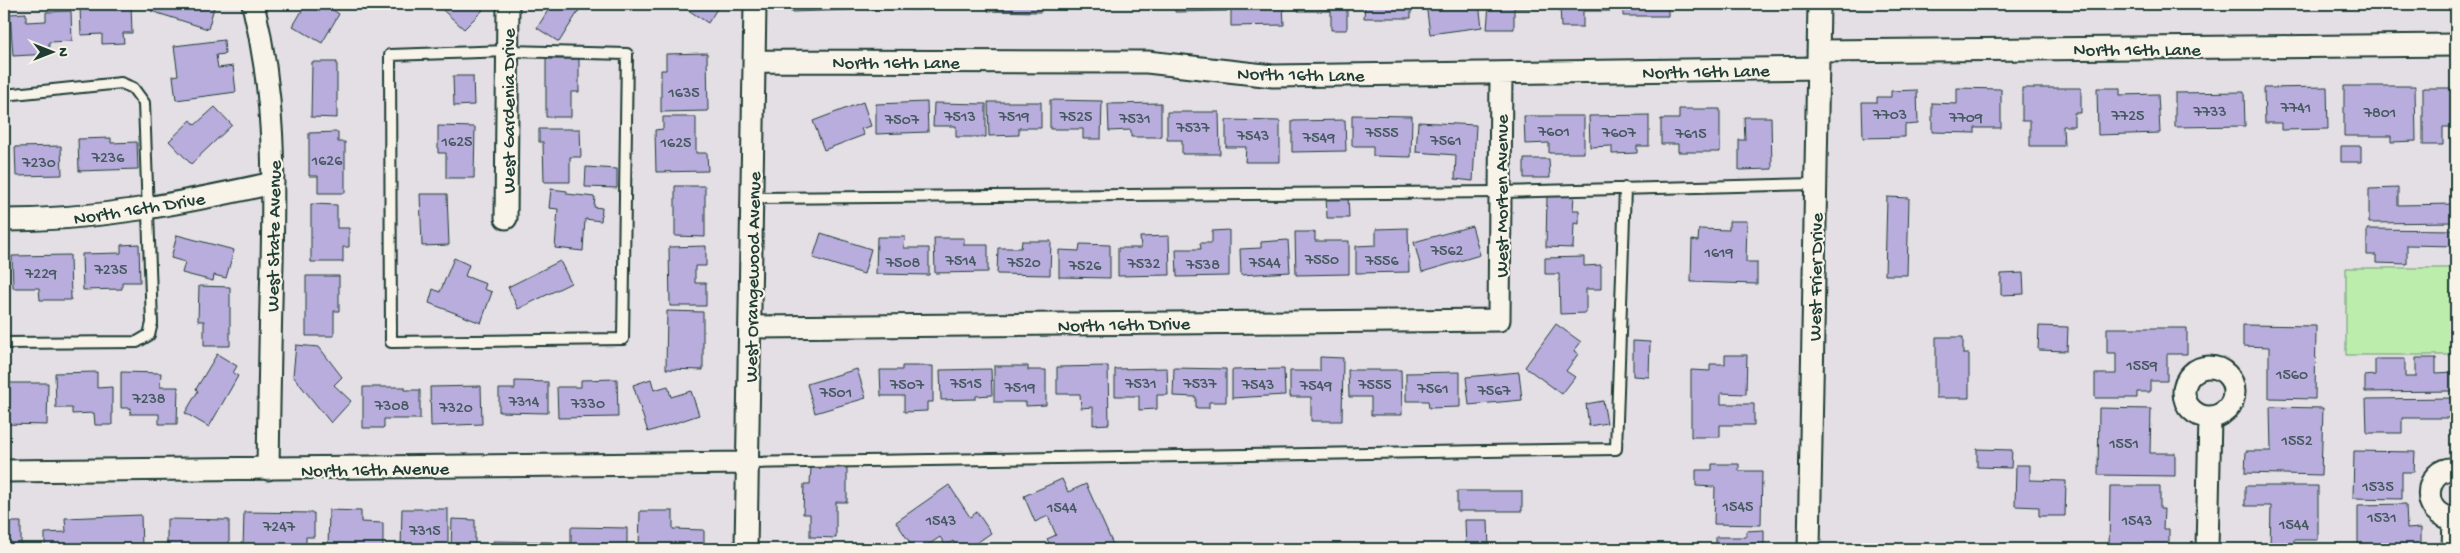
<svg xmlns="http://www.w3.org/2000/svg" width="2460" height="553" font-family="'Gochi Hand',sans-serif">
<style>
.green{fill:#bcedac;stroke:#6e9570}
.building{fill:#b8addd;stroke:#1f3d34}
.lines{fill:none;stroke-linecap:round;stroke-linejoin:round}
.service-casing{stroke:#1f3d34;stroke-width:14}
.minor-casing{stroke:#1f3d34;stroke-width:25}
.service{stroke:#f7f3e8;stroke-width:10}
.minor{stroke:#f7f3e8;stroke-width:21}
.labels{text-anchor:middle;stroke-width:4.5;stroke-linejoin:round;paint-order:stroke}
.number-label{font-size:16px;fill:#45595e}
.street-label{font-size:19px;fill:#1f3d34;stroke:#f7f3e8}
</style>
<rect width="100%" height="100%" fill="#e4dee5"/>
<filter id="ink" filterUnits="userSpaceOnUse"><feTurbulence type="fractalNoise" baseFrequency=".02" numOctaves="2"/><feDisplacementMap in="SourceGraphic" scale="10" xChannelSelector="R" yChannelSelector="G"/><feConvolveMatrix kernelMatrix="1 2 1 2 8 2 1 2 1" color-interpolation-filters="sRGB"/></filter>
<g filter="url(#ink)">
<!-- green -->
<path class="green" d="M2346,268h110v87h-110z"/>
<!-- building -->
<path class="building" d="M131,4l1,29h-9l1,10 -22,1v-10l-21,1 -1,-30z
M153,4h62l-7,25 -57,-18z
M306,4h30l-3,6 6,4 -17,29 -29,-17z
M436,4h40l7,6 -19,19z
M552,4h31l-24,38 -22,-14z
M679,4h41l-12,19z
M791,4h61l-1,6 -60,2z
M867,4h53v6l-54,-1z
M931,4h53v3l-53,2z
M988,4h54l-1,8 -53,-1z
M1052,4h53v2l-53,1z
M1109,4h54v1l-54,1z
M1175,4h52v7l-52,1z
M1231,4h52l1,21 -53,1z
M1298,4h49v26h-16v-19h-33z
M1365,4h46v14h-47z
M1426,4h53l3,23 -52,7z
M1489,4h58v4h-33v21h-27z
M1560,4h50v7h-27v16h-22z
M1623,4h45v12h-45z
M1848,4h70v2l-70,1z
M71,11l1,30 -23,1v12l-36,2 -3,-42 16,-1v9l20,-1v-9z
M224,40l1,14 -9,1 2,13 15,-2 3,26 -60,8 -3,-24 5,-1 -4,-29z
M707,53l1,58 -47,1v-42h5v-16z
M546,59h33v33h-8v25h-25z
M312,62h25v56l-26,-1z
M453,76h20l1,29 -20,1z
M2344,86h71l1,55 -25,1v-6h-47z
M2327,87l1,42 -47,1v-7h-16l-1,-35z
M1957,88l44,1v39h-26v5l-43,-1v-29l25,1z
M2022,88h59v25h-7v13h-11l1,20h-34v-25h-8z
M2097,88h23v7l38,-1 2,39 -62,2z
M2423,88h33v39h-13v18h-20z
M1917,90l1,34 -13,1v12l-42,1 -1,-36h15v-5h14v-6z
M2244,92l1,34 -70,1v-34z
M1050,100l52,1 -1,38h-18v-10h-33z
M863,102l8,24 -10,3 3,6 -40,15 -11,-29z
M927,102l1,30 -52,2v-30z
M988,102h53v26h-22v7l-30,1z
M934,103l52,1v33h-30v-11h-23z
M1161,103v34h-30v-7l-22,1 -1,-27z
M215,107l17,18 -41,39 -22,-23 22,-21 4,5z
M1679,109h41v43h-42v-8h-17v-25h18z
M1167,112h52l1,42h-38v-14h-15z
M1352,115l60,1 -1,41 -38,-1v-10h-21z
M1649,115v31h-12v7l-25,1v-8l-22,1 -1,-31z
M1524,116h60v37h-35v-10l-24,1z
M663,117h33v36h11l1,18 -52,1 -1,-42 8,-1z
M1744,117h27l1,52 -33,1v-30h6z
M1226,120l54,1v41h-35l1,-15h-20z
M1345,120l1,31 -54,1v-31z
M1418,122l58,3 -3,56 -18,-2 1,-24 -40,-3z
M438,126l37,1 -1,51h-28v-25h-8z
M539,129h41l1,28h-11v25h-26l-1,-40h-4z
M338,132v10h7v51h-27v-17h-9v-43z
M111,138v5l26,-1 1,27 -59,2 -1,-32z
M61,146l1,29 -46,1 -1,-29z
M2341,146h20v16h-20z
M1524,159h25l1,19h-26z
M586,167l31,2v19l-32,-1z
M675,186h30v51l-30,-1z
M2398,188v17l58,-1v18l-87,1v-34z
M551,189l16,2v3l28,3 -1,10 8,1 -1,13 -16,-2 -2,32 -28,-3 3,-39 -9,-1z
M420,194h27l2,51 -27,1z
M1547,195h27l-1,15h6v14l-5,-1 -1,25 -27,-1z
M1326,196h22l1,22h-22z
M1887,197l22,1 -2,77h-22z
M311,204l26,1v23h12v19h-6v15h-32z
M1729,221h18l-1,41h11v22l-66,-2 1,-42 6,1 1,-12 30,1z
M1472,226l8,29 -58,17 -8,-30z
M1408,228l1,44 -53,1v-27l20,-1v-16z
M2367,229l89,1 -1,16 -48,-1v19l-31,-1v-8h-9z
M1229,230v46l-52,1 -1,-28h25l-1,-6h12v-12z
M1295,232h20v9h34v33l-53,1z
M821,233l50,16 -7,25 -51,-16z
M177,235l57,15 -8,28 -12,-3 -1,6 -31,-8 3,-11 -14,-4z
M1169,236l1,39 -52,1v-28h23l-1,-11z
M877,237h28l-1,11h25v27l-53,-1z
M934,238h30v7h24v27l-53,1z
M1288,240l2,32 -49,3 -1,-26 21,-1v-6z
M1022,241h29l-1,34 -53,-1 1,-26h23z
M139,244l1,38h-18v7l-39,1 -1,-36 39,-1v-8z
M1080,244l30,1v33l-51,-1v-27l20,1z
M706,246v20h-11v17h11v23h-36l-1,-59z
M70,255l1,45h-31l-1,-12h-26l-1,-32z
M1584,257v9l17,-1v24h-15v24l-26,1 -1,-40h-14v-16z
M454,258l15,7 -4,11 21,8 -2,5 8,3 -11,31 -52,-20 4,-14 7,3z
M560,261l11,22 -53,26 -10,-22z
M2023,273l1,21 -23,1v-21z
M306,276h33v35h-5v25h-28z
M199,286l31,1v59h-26v-25h-6z
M667,311l36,1v58l-37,-1z
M1556,324l25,18 -7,9 4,3 -12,17 9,6 -13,17 -37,-27z
M2243,325l73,1 -1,73 -46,-1v-51l-26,-1z
M2039,326l29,1 -1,24 -29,-1z
M2107,328h80v26h-20v27h-17v11h-13v6h-42v-24h21v-21h-9z
M1936,337h27v17h6v44h-33z
M1633,341l17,1 -1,35 -16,-1z
M296,345l23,2 23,30 -8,8 17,16 -20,22 -38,-47z
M217,354l20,12 -4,7 5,3 -29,51 -24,-14 13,-22 -2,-2z
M1725,355h22l-1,39 -25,-1v11h33v21h-34v12h-29v-67l19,1v-7h15z
M1320,357l23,1 -1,63h-31v-24h-21v-26h30z
M2416,358h20v15l18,-1v19l-89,1v-16l10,-1v-16h30v18h11z
M902,366h31v36h-6v9l-23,1v-16h-23l-1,-26h22z
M994,366h34v4h18v35l-20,1v-4h-32z
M1108,366l1,58 -16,1v-18l-12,1 -1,-14h-23v-27z
M1167,368l1,27h-11v14l-18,1v-14h-24v-27z
M1174,368l52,1v33h-17v6h-13v-11l-23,-1z
M857,369l9,29 -51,15 -8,-29z
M991,369l1,26 -16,1v3l-35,1 -1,-30z
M1284,369l1,26 -53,3v-28z
M1348,370h53l1,45h-31v-18h-22z
M97,372v16l15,-1v38h-17l-1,-12 -22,1v-6h-16l-1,-35z
M121,372l40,1 -1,14h18l-1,37h-18v-10h-29l1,-6h-10z
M1460,372v35l-31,1 -1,-7h-22v-28z
M1519,372l3,28 -53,5 -3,-28z
M4,376h6v7h38l-1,42 -43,-1z
M617,379l1,38 -60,1 -1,-31h24v-7z
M651,379l3,11 14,-4 3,11 20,-6 8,24 -51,17 -15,-47z
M515,381l33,1v31l-49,-1v-23h16z
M481,386l1,38 -51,2 -1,-39z
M363,387h42v3h15v29h-36v9h-21z
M2455,398v20h-53v15h-35l-1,-34z
M1603,401l4,22 -18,3 -3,-22z
M2270,407l53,1 -2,67 -76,-2 1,-22h25z
M2099,408l52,1 -1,44h25v23l-77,-1z
M1977,449l35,1 -1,18 -34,-1z
M2354,451l61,1 -1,20h-12v27l-49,-1z
M1712,464h27v7h23l-1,54 -47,-1 1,-37 -19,-1v-16h16z
M2016,465h14v15l36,1 -1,35h-26v-9l-24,-1z
M811,467h36v35h-11v36l-26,-1v-23h-7l1,-30h6z
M1062,479l6,13 18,-8 29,65h-63l-5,-10 9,-4 -8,-19 -13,6 -11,-26z
M949,485l21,32 7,-5 14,21 -23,16h-10l-5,-8 -7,5 -6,-9 -18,12h-8l-18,-27z
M2110,486h50v23h4l-1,20h6v20h-60z
M2245,486h73v54h-24v9h-24l1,-43h-26z
M1457,491h65v20h-65z
M2406,504l1,25 14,-1v21h-63v-44z
M402,509h46v40h-47z
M329,510l32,1v11l22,1v26h-55z
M640,511h33v18l31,1v19h-65z
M244,512l70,1v24h-8v12h-63z
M141,515l1,34h-97v-16l21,-1 -1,-14z
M167,519l62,1v29h-62z
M452,519l23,1v29h-24z
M1465,520h23l1,29h-23z
M4,522h17v27h-17z
M571,527l56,1v21h-69l13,-1z
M1764,530v19h-48v-12h30v-6z
M493,541l60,1 -1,7h-59z"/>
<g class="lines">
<!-- service casing -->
<g class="service-casing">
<path id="service" d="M508,51l119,3 -4,285 -232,3 -1,-287z
M4,95l117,-12 12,5 11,15 8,220 -3,12 -12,7 -133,1
M752,198l748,-6 316,-8
M747,463l869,-14 9,-261"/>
</g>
<!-- minor casing -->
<g class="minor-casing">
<path id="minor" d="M253,4c22,90 21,168 19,260 -2,68 -3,137 -4,205
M1818,51l638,-6
M754,61l393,1 126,14 545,-8
M506,218l2,-214
M4,220c94,0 178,-17 269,-37
M750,327l749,-7 2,-247
M2184 392a25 25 0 1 1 50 0a25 25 0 1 1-50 0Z
M2456,469c-34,-3 -37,50 0,49
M4,471l743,-8
M746,549l9,-545
M1809,549l10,-545
M2207,549l3,-131
M2453,549l1,-30"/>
</g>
<!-- service -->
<use href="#service" class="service"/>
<!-- minor -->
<use href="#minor" class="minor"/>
</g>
</g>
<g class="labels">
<!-- number labels -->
<g class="number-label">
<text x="684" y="97">1635</text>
<text x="2296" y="112">7741</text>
<text x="2210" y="116">7733</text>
<text x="2380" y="117">7801</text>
<text x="1890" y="119">7703</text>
<text x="2128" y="120">7725</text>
<text x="960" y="121">7513</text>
<text x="1014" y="121">7519</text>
<text x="1076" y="121">7525</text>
<text x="1966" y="122">7709</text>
<text x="1135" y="123">7531</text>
<text x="902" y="124">7507</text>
<text x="1193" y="132">7537</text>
<text x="1554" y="136">7601</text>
<text x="1382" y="137">7555</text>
<text x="1619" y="137">7607</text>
<text x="1691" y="138">7615</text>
<text x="1253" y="140">7543</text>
<text x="1319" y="142">7549</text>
<text x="1446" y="145">7561</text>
<text x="457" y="146">1625</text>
<text x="676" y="147">1625</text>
<text x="108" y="162">7236</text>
<text x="327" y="165">1626</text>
<text x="39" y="167">7230</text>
<text x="1447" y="255">7562</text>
<text x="1719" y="257">1619</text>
<text x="1322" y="264">7550</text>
<text x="961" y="265">7514</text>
<text x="1382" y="265">7556</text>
<text x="903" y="267">7508</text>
<text x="1024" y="267">7520</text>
<text x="1265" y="267">7544</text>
<text x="1144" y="268">7532</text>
<text x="1203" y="269">7538</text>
<text x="1085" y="270">7526</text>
<text x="111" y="274">7235</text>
<text x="41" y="278">7229</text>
<text x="2142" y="370">1559</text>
<text x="2292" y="379">1560</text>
<text x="966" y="388">7515</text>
<text x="1141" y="388">7531</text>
<text x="1200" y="388">7537</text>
<text x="907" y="389">7507</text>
<text x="1258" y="389">7543</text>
<text x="1375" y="389">7555</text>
<text x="1316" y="390">7549</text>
<text x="1020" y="392">7519</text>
<text x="1433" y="393">7561</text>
<text x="1494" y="395">7567</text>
<text x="836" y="397">7501</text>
<text x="149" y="403">7238</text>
<text x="524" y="406">7314</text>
<text x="588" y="408">7330</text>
<text x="392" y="410">7308</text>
<text x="456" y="412">7320</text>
<text x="2297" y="445">1552</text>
<text x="2124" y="448">1551</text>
<text x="2378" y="491">1535</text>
<text x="1738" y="511">1545</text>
<text x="1062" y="512">1544</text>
<text x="2382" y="522">1531</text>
<text x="941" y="525">1543</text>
<text x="2137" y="525">1543</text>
<text x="2294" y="529">1544</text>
<text x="279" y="531">7247</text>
<text x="425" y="535">7315</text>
</g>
<!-- street labels -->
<g class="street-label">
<text x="2137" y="55">North 16th Lane</text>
<text x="896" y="68">North 16th Lane</text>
<text transform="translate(1706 70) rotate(-1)" y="7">North 16th Lane</text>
<text transform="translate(1301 73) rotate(1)" y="7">North 16th Lane</text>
<text transform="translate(507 111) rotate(-90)" y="7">West Gardenia Drive</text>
<text transform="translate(1500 196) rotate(-90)" y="7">West Morten Avenue</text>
<text transform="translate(139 207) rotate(-9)" y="7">North 16th Drive</text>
<text transform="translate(272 236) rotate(-89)" y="7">West State Avenue</text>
<text transform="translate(751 277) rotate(-89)" y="7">West Orangewood Avenue</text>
<text transform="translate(1814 277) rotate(-89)" y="7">West Frier Drive</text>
<text transform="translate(1124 323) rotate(-1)" y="7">North 16th Drive</text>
<text transform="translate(375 468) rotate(-1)" y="7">North 16th Avenue</text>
</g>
</g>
<!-- margin -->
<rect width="2460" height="553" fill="none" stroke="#f7f3e8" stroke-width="20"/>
<rect x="10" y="10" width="2440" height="533" fill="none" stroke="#1f3d34" stroke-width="2" filter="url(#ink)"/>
<!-- north arrow -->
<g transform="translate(52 52) rotate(90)" stroke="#f7f3e8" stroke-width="4" paint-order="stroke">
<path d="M0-4L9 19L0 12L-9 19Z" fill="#1f3d34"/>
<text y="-8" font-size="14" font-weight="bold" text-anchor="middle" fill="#1f3d34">N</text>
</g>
</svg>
